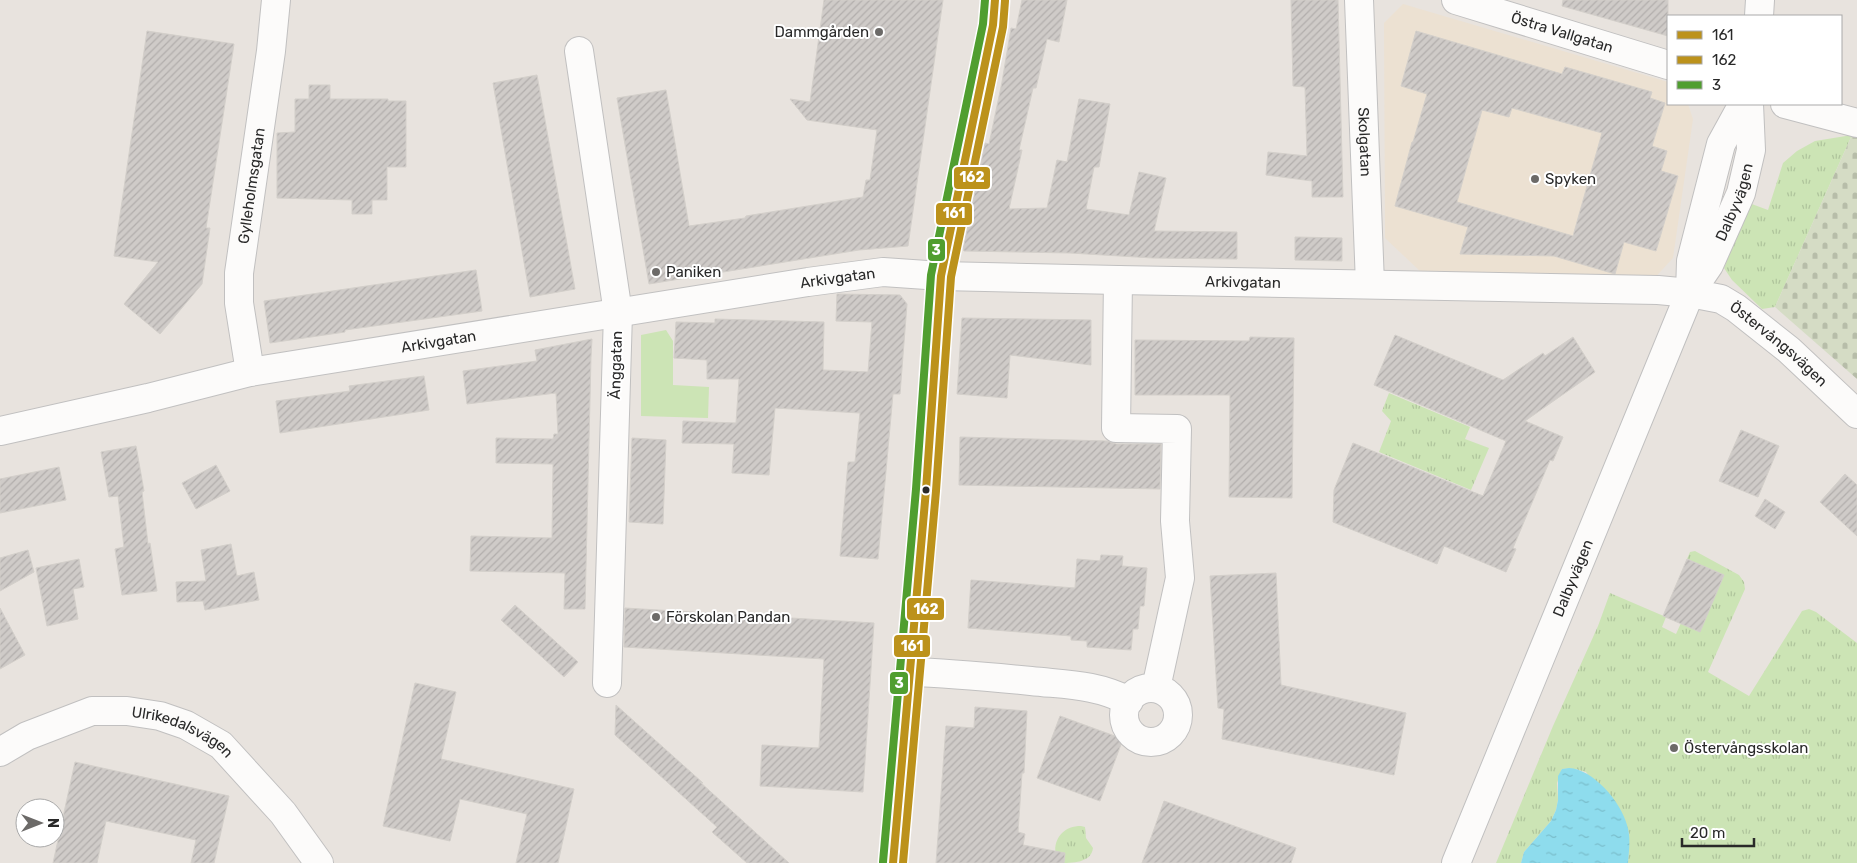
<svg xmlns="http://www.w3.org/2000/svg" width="1857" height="863" font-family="Rubik,sans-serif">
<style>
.education{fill:#ece1d2}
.grass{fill:url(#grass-tufts)}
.cemetery{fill:url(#cemetery-stones)}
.park{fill:#cce4b5}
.water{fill:url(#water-ripples)}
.building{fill:url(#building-hatch);stroke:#d3cfca;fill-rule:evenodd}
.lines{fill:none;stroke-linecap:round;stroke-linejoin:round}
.minor-casing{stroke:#c1c0c0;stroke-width:30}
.minor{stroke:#fcfbfa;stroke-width:28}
.bus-1-casing{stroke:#fff;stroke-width:11}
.bus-2-casing{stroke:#fff;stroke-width:11}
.bus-3-casing{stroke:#fff;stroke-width:11}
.bus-1{stroke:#bc921b;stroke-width:8}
.bus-2{stroke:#bc921b;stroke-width:8}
.bus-3{stroke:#509e2f;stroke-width:8}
.poi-dot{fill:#6c6a68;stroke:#fff;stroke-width:2}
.bus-dot{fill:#292929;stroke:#fff;stroke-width:2}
.labels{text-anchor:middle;stroke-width:4;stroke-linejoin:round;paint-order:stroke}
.poi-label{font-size:15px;fill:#292929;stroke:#fff;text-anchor:start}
.street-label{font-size:15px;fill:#292929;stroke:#fff}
.line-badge{stroke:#fff;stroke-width:2}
.badge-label{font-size:14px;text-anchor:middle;font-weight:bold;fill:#fff}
</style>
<defs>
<pattern id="grass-tufts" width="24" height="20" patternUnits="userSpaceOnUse" patternTransform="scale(1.25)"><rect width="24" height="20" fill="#cce4b5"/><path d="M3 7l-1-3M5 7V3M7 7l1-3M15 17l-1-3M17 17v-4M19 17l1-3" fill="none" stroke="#afc49c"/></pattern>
<pattern id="cemetery-stones" width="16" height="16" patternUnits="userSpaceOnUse" patternTransform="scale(1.25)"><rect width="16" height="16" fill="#d5dcc5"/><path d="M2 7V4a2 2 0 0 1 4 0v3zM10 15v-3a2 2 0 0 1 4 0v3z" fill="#b7bda9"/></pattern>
<pattern id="water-ripples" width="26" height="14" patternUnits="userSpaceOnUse" patternTransform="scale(1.25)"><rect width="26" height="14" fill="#8edced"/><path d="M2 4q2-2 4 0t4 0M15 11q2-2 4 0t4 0" fill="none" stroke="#7abdcb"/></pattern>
<pattern id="building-hatch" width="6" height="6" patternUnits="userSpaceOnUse" patternTransform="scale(1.25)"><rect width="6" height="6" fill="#cfcbc8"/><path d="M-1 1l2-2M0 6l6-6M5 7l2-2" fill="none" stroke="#b2aeac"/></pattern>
</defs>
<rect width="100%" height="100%" fill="#e8e3de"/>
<!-- education -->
<path class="education" d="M1403,4l265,78v22h20l5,15 -20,139 -23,25 -228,-10 -37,-35 -1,-215z"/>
<!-- grass -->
<path class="grass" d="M1852,135l-77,172 -13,2 -30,-29 -8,-12 25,-65 19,7 15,-47 14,-12 18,-10z
M1389,393l81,34 -5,12 24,9 -18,42 -92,-38 12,-31 -9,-10z
M1695,551l44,24 5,7 1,7 -37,83 41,24 53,-85 7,-2 7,3 41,31v220h-229l1,-30 -43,-61c-8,-3 -15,-4 -24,-3l-5,14 1,17 -2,10 -5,11 -27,31 -3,11h-25l57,-137 45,-100 12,-33 56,24 -4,10 14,7 5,-11 19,8 24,-56 -37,-16 3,-7z
M1081,826l4,1 1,11 7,10c-2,15 -20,15 -35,15 -8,-19 2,-37 23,-37z"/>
<!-- cemetery -->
<path class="cemetery" d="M1852,135l5,2v242l-82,-72z"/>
<!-- park -->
<path class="park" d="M666,330l7,11v44l36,2 -1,31 -67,-2v-81z"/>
<!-- water -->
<path class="water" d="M1569,768c24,1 52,34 58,57 4,12 2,25 1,38h-107l3,-11 27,-31 5,-11 2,-10v-24l4,-7z"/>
<!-- building -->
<path class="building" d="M824,0h119l-35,246 -49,4 -210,34 -32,-186 49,-8 23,136 56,-8 1,-2 117,-19 3,-17h4l7,-50 -70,-10 -17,-21 20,3z
M1022,0h45l-8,42 -12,-3 -11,49h-3l-14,62h3l-13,59 38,-1 10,-48 10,2 12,-63 31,5 -11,63h-5l-8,42 43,6 10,-43 27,6 -12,53 83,1v27l-84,-1 -83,-5 -106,-2 -1,-2 22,-106 4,1 13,-62 9,-54 5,1z
M1291,0h47l5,197h-31v-16l-46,-6 2,-23 39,4 -2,-69 -12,-1z
M1563,0h105v36l-106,-30z
M147,31l87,13 -28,184h4l-8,56 -42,50 -36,-30 34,-42 -44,-6z
M1416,31l146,43 3,-7 87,25 -2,6 15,5 -13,43 15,5 -6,20 17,5 -22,75 -32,-9 -9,32 -61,-18 -94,-2 8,-27 -73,-21 17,-64h1l14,-48 -26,-8zM1512,108l90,25 -29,103 -116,-34 25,-92 27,7z
M537,75l38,214 -45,8 -37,-214z
M309,85h21v14h58v2h18v66h-19v33h-15v14h-20v-14l-75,-2v-65l18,-1v-33h14z
M1295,237l47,1v23l-47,-1z
M476,270l6,41 -137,19v2l-75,11 -6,-42z
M837,294l63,1 7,9 -7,90h-7l-15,165 -38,-3 8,-94h7l5,-49 -85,-5 -6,67 -37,-2 2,-29 -52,-1 1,-22 53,2 3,-44h-32v-19l-33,-2 2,-36 39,1v-4l109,3 -1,48 45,2 4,-50 -36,-1z
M962,318l129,2v45l-81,-10 -3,43 -50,-4z
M1395,335l108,45 40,-27 2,3 28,-19 22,35 -70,49 38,16 -10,24 -3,-1 -37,88 3,1 -10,23 -62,-26 -7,18 -104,-42 1,-32 19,-47 130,53 23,-55 -132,-56z
M1250,337l44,1 -2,160 -63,-1 1,-102h-95v-55l114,1z
M592,339l-1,18 -6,252h-21l1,-36 -95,-2 1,-35 81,2 1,-74 -57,-1v-25l57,1 1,-5h4l-2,-41 -89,11 -4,-33 74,-10 -2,-11z
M424,376l5,34 -149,23 -4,-32 74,-10 -1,-5z
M1741,430l38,16 -21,51 -39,-16z
M960,437l147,4 9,3h45l-1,45 -201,-4z
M632,438l34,2 -3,84 -34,-2z
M136,446l8,45 -2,1 6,52 2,-1 7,48 -35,4 -7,-46 9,-2 -6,-51 -9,1 -8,-45z
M216,465l14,26 -34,18 -14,-26z
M59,467l7,33 -66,13v-34z
M1845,474l12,11v51l-37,-34z
M1765,499l20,13 -10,17 -20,-13z
M231,544l6,32 17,-4 5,28 -54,10 -2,-9 -26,1 -1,-20 30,-1 -5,-31z
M28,550l6,22 -34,19v-33z
M1101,555l22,1 -1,10 25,2 -3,38h-4l-2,23h-5l-2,21 -44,-3v-6l-16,-1v-4l-103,-8 3,-48 104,8 2,-29 23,2z
M79,559l5,28 -11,2 5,30 -31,7 -11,-58z
M1687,559l37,16 -24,57 -37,-16z
M1276,573l5,112 125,28 -12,62 -172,-36 2,-30 -6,-1 -8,-132z
M515,605l63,57 -14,15 -63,-57z
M0,608l25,47 -25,14z
M625,608l249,15 -11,169 -103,-6 2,-41 57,3 5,-89 -200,-12z
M415,683l41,9 -15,67 133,30 -16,74h-42l11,-49 -67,-15 -10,42 -67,-15z
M616,705l87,78 -3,-1 89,81h-42l-35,-31 5,-5 -102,-92z
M975,707l52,4 -3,62h-2l-4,59 7,2 -2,11 42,8 -1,10h-128l10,-137 28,2z
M1060,716l63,23 -23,62 -63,-23z
M75,762l154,34 -15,67h-23l5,-23 -90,-19 -9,42h-44z
M1164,801l132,47 -5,15h-149z"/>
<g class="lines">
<!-- minor casing -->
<g class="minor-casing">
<g id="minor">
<path id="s1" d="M1359,0l11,284"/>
<path id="s2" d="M1456,0l212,65"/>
<path d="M1759,16l1,-16"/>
<path d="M579,51l39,262 -11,370"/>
<path d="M1785,104l72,19"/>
<path d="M1118,280l-2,148 61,1 -2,92 5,57 -24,110"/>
<path d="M1690,293l1,-32 30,-117 22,-40"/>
<path id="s3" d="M250,372l-11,-69v-30l32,-222 5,-51"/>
<path id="s4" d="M0,431l148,-33 102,-26 558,-90 75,-10 58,4 177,4 540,10 32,3 31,6 15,9 53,42 68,64"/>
<path d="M909,672c41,1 82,5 122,9 37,4 64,3 98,20"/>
<circle cx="1151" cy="715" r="27"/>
<path id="s5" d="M0,752l27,-16 65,-25h35l33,5 26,9 35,20 62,68 36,50"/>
<path d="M893,863l33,-373 15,-214 52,-251 2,-25"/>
<path id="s6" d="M1456,863l234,-570 19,-28 32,-72 10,-43 -2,-46"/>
</g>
</g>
<!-- minor -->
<use href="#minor" class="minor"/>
<!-- bus-1 casing -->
<g class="bus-1-casing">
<path id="bus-1" d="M893,863l33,-373 15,-214 52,-251 2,-25"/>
</g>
<!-- bus-2 casing -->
<g class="bus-2-casing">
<path id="bus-2" d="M903,863l33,-372 15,-214 52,-250 2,-26"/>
</g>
<!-- bus-3 casing -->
<g class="bus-3-casing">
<path id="bus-3" d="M883,862l33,-373 15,-214 52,-251 2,-24"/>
</g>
<!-- bus-1 -->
<use href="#bus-1" class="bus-1"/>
<!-- bus-2 -->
<use href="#bus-2" class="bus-2"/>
<!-- bus-3 -->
<use href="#bus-3" class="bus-3"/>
</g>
<!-- markers -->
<g class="poi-dot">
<circle cx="879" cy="32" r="5"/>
<circle cx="1535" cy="179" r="5"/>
<circle cx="656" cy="272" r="5"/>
<circle cx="656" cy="617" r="5"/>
<circle cx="1674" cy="748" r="5"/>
</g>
<circle class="bus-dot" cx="926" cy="490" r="4.5"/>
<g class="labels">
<!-- poi labels -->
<g class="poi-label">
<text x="869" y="37" text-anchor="end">Dammgården</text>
<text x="1545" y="184">Spyken</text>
<text x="666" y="277">Paniken</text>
<text x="666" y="622">Förskolan Pandan</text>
<text x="1684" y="753">Östervångsskolan</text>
</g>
<!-- street labels -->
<g class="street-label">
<text dy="5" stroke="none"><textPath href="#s2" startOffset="111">Östra Vallgatan</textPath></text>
<text dy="5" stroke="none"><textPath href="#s1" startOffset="142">Skolgatan</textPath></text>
<text dy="5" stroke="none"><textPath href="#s3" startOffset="188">Gylleholmsgatan</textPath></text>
<text dy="5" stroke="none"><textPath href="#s6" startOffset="718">Dalbyvägen</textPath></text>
<text dy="5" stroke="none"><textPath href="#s4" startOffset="852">Arkivgatan</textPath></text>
<text dy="5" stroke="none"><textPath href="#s4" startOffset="1258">Arkivgatan</textPath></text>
<text dy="5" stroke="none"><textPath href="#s4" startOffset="448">Arkivgatan</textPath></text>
<text dy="5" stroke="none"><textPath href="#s4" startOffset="1810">Östervångsvägen</textPath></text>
<text transform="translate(616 365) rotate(-88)" y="5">Änggatan</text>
<text dy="5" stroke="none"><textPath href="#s6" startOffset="308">Dalbyvägen</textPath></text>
<text dy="5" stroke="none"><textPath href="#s5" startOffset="196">Ulrikedalsvägen</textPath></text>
</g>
</g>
<g class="line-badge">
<rect x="953" y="166" width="38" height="24" rx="5" fill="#bc921b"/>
<rect x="935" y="202" width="38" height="24" rx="5" fill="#bc921b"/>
<rect x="927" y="238" width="19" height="24" rx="5" fill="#509e2f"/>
<rect x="906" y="597" width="39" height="24" rx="5" fill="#bc921b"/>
<rect x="893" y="634" width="38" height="24" rx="5" fill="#bc921b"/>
<rect x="889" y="671" width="20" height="24" rx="5" fill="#509e2f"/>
</g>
<g class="badge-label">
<text x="972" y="182">162</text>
<text x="954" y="218">161</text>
<text x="936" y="255">3</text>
<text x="926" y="614">162</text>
<text x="912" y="651">161</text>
<text x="899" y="688">3</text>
</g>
<!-- legend -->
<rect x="1667" y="15" width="175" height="90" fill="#ffffff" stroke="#a9a9a9"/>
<rect x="1677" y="31" width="25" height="8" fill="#bc921b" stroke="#a9a9a9"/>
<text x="1712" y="40" font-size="15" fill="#292929">161</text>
<rect x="1677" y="56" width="25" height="8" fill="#bc921b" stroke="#a9a9a9"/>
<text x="1712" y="65" font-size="15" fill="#292929">162</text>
<rect x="1677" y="81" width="25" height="8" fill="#509e2f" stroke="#a9a9a9"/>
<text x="1712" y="90" font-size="15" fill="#292929">3</text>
<!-- north arrow -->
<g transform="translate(40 823) rotate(90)"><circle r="24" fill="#ffffff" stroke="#a9a9a9"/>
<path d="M0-4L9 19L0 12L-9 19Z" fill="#6c6a68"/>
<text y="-8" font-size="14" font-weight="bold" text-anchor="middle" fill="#292929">N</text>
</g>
<!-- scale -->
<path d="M1682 838v8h72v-8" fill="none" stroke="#292929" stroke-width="2.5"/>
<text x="1690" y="838" font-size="15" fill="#292929" stroke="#ffffff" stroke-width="4" paint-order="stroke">20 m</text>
</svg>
